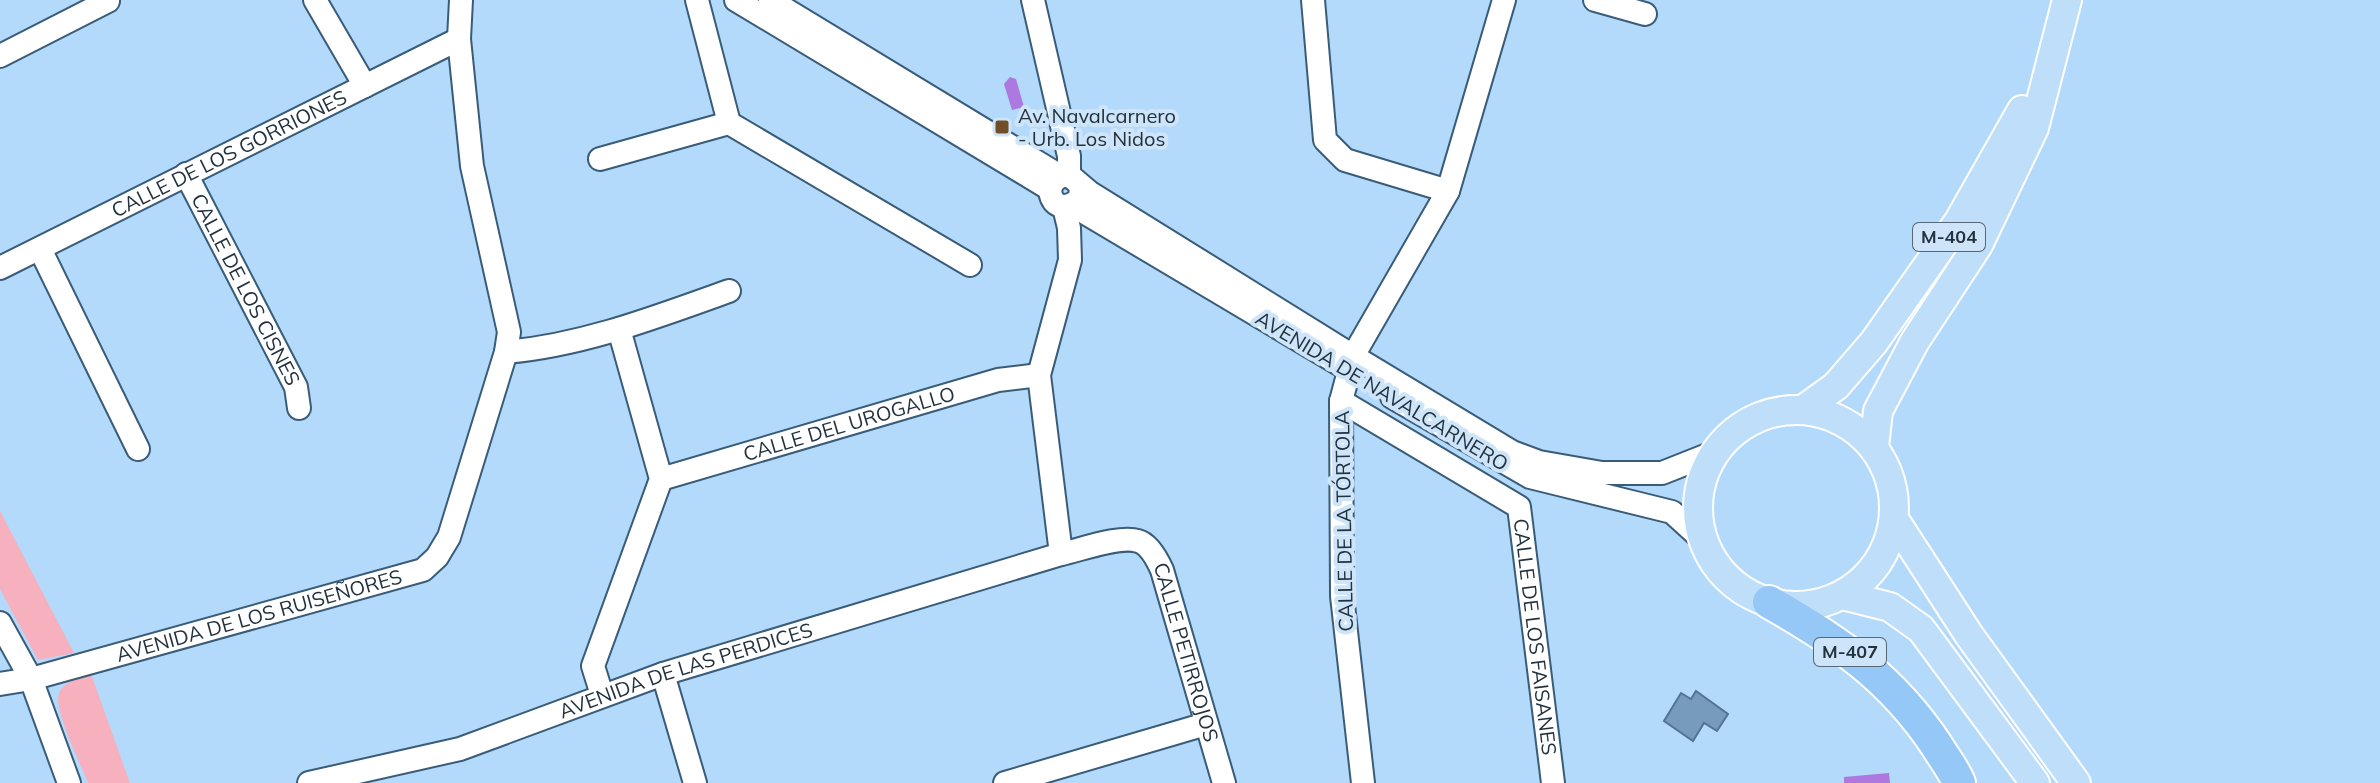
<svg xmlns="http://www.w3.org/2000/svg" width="2380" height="783" font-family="Mulish,sans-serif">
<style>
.green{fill:#f7b0be}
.water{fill:#ad79e0}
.building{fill:#779bbb;stroke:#527493;stroke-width:2}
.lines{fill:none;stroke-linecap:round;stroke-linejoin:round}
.minor-casing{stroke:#395c79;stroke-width:26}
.major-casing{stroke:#fff;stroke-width:32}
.highway-casing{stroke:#fff;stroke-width:36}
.minor{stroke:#fff;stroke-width:22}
.major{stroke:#bfdefa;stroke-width:28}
.highway{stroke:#95c8f6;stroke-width:32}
.poi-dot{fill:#724e28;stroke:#cde4f9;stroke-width:3}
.labels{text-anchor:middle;stroke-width:8;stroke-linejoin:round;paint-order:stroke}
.shield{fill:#cde4f9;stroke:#566777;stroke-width:2}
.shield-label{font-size:18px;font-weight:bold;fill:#23323f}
.poi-label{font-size:20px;fill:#23323f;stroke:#cde4f9;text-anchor:start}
.street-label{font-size:20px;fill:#23323f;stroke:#cde4f9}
</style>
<rect width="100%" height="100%" fill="#b3d9fb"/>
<!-- green -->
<path class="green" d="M0,511l74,142 -36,7 -38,-71z
M91,674l39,109h-42c-7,-19 -35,-73 -29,-90 5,-12 22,-15 32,-19z"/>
<!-- water -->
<path class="water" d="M1010,77l6,2 8,28 -12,3 -8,-26z
M1889,773l1,10h-46v-6z"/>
<!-- building -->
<path class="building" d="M1696,691l32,23 -11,17 -13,-8 -11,18 -29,-20 17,-28 10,6z"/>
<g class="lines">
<!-- minor casing -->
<g class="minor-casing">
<g id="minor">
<path d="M315,0l50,86"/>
<path d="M697,0l32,123 241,142"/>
<path d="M736,0l314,189"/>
<path d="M770,0l290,176"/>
<path d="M1033,0l36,156v19"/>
<path d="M1313,0l12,140 20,20 103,31 56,-191"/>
<path d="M1595,0l50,14"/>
<path d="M0,56l108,-55"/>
<path d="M600,159l129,-36"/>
<path id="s1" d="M186,174l110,213 3,21"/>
<path d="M1081,186l-1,12c-27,26 -45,-20 -11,-23l20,17 264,164 159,96 27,10 63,11h60l53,-21"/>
<path d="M1072,205l274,163"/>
<path d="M40,249l98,200"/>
<path id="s2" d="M0,268l459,-229"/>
<path d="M506,352c78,-7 150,-35 223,-61"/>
<path d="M1392,397l138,80 142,35 32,29"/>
<path id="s3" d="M1341,401l178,106 34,276"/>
<path id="s4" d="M661,479l337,-99 41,-5"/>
<path d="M1061,554l-22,-179 31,-115 -1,-32 -5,-21"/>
<path d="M0,623l31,56 38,104"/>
<path d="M663,674l32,109"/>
<path id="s5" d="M0,684l31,-5 392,-109 14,-13 12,-20 57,-185 3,-20 -37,-166 -13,-127 2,-39"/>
<path d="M602,695l-9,-29 68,-187 -42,-150"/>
<path id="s6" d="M309,783l151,-34 203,-75 398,-120c19,-4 59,-19 77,-13 11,3 19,18 24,29l62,213"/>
<path d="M1005,783l201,-59"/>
<path d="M1363,783l-21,-187 -1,-195 12,-45 95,-165"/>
</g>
</g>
<!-- major casing -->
<g class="major-casing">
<path id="major" d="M1804,409l32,-23 38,-44 85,-121 63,-111
M1698 508a98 98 0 1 1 196 0a98 98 0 1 1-196 0Z
M1874,447l4,-36 37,-70 63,-96 56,-117 33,-128
M1894,519l75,116 107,148
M1842,595l48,12 31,22 114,154"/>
</g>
<!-- highway casing -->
<g class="highway-casing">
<path id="highway" d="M1769,602c69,39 123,76 168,144 7,12 17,24 22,37"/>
</g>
<!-- minor -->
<use href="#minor" class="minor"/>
<!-- major -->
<use href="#major" class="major"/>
<!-- highway -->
<use href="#highway" class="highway"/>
</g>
<!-- markers -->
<rect class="poi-dot" x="994" y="119" width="16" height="16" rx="4"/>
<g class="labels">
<!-- shield labels -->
<g class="shield">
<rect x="1913" y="223" width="72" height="28" rx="6"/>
<rect x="1814" y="638" width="72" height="28" rx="6"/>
</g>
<g class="shield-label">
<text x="1949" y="243">M-404</text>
<text x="1850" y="658">M-407</text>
</g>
<!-- poi labels -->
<g class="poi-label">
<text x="1018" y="123">Av. Navalcarnero<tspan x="1018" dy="23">- Urb. Los Nidos</tspan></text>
</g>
<!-- street labels -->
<g class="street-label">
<text dy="7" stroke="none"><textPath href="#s2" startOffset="256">CALLE DE LOS GORRIONES</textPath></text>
<text dy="7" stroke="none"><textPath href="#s1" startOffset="130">CALLE DE LOS CISNES</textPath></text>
<text transform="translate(1382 391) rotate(31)" y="7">AVENIDA DE NAVALCARNERO</text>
<text dy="7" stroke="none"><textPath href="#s4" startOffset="196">CALLE DEL UROGALLO</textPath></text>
<text transform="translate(1344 521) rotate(-91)" y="7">CALLE DE LA TÓRTOLA</text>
<text dy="7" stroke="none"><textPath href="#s5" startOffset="268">AVENIDA DE LOS RUISEÑORES</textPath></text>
<text dy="7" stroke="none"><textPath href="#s3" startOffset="338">CALLE DE LOS FAISANES</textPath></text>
<text dy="7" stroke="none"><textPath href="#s6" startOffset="990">CALLE PETIRROJOS</textPath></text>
<text dy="7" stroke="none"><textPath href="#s6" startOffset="394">AVENIDA DE LAS PERDICES</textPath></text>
</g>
</g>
</svg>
